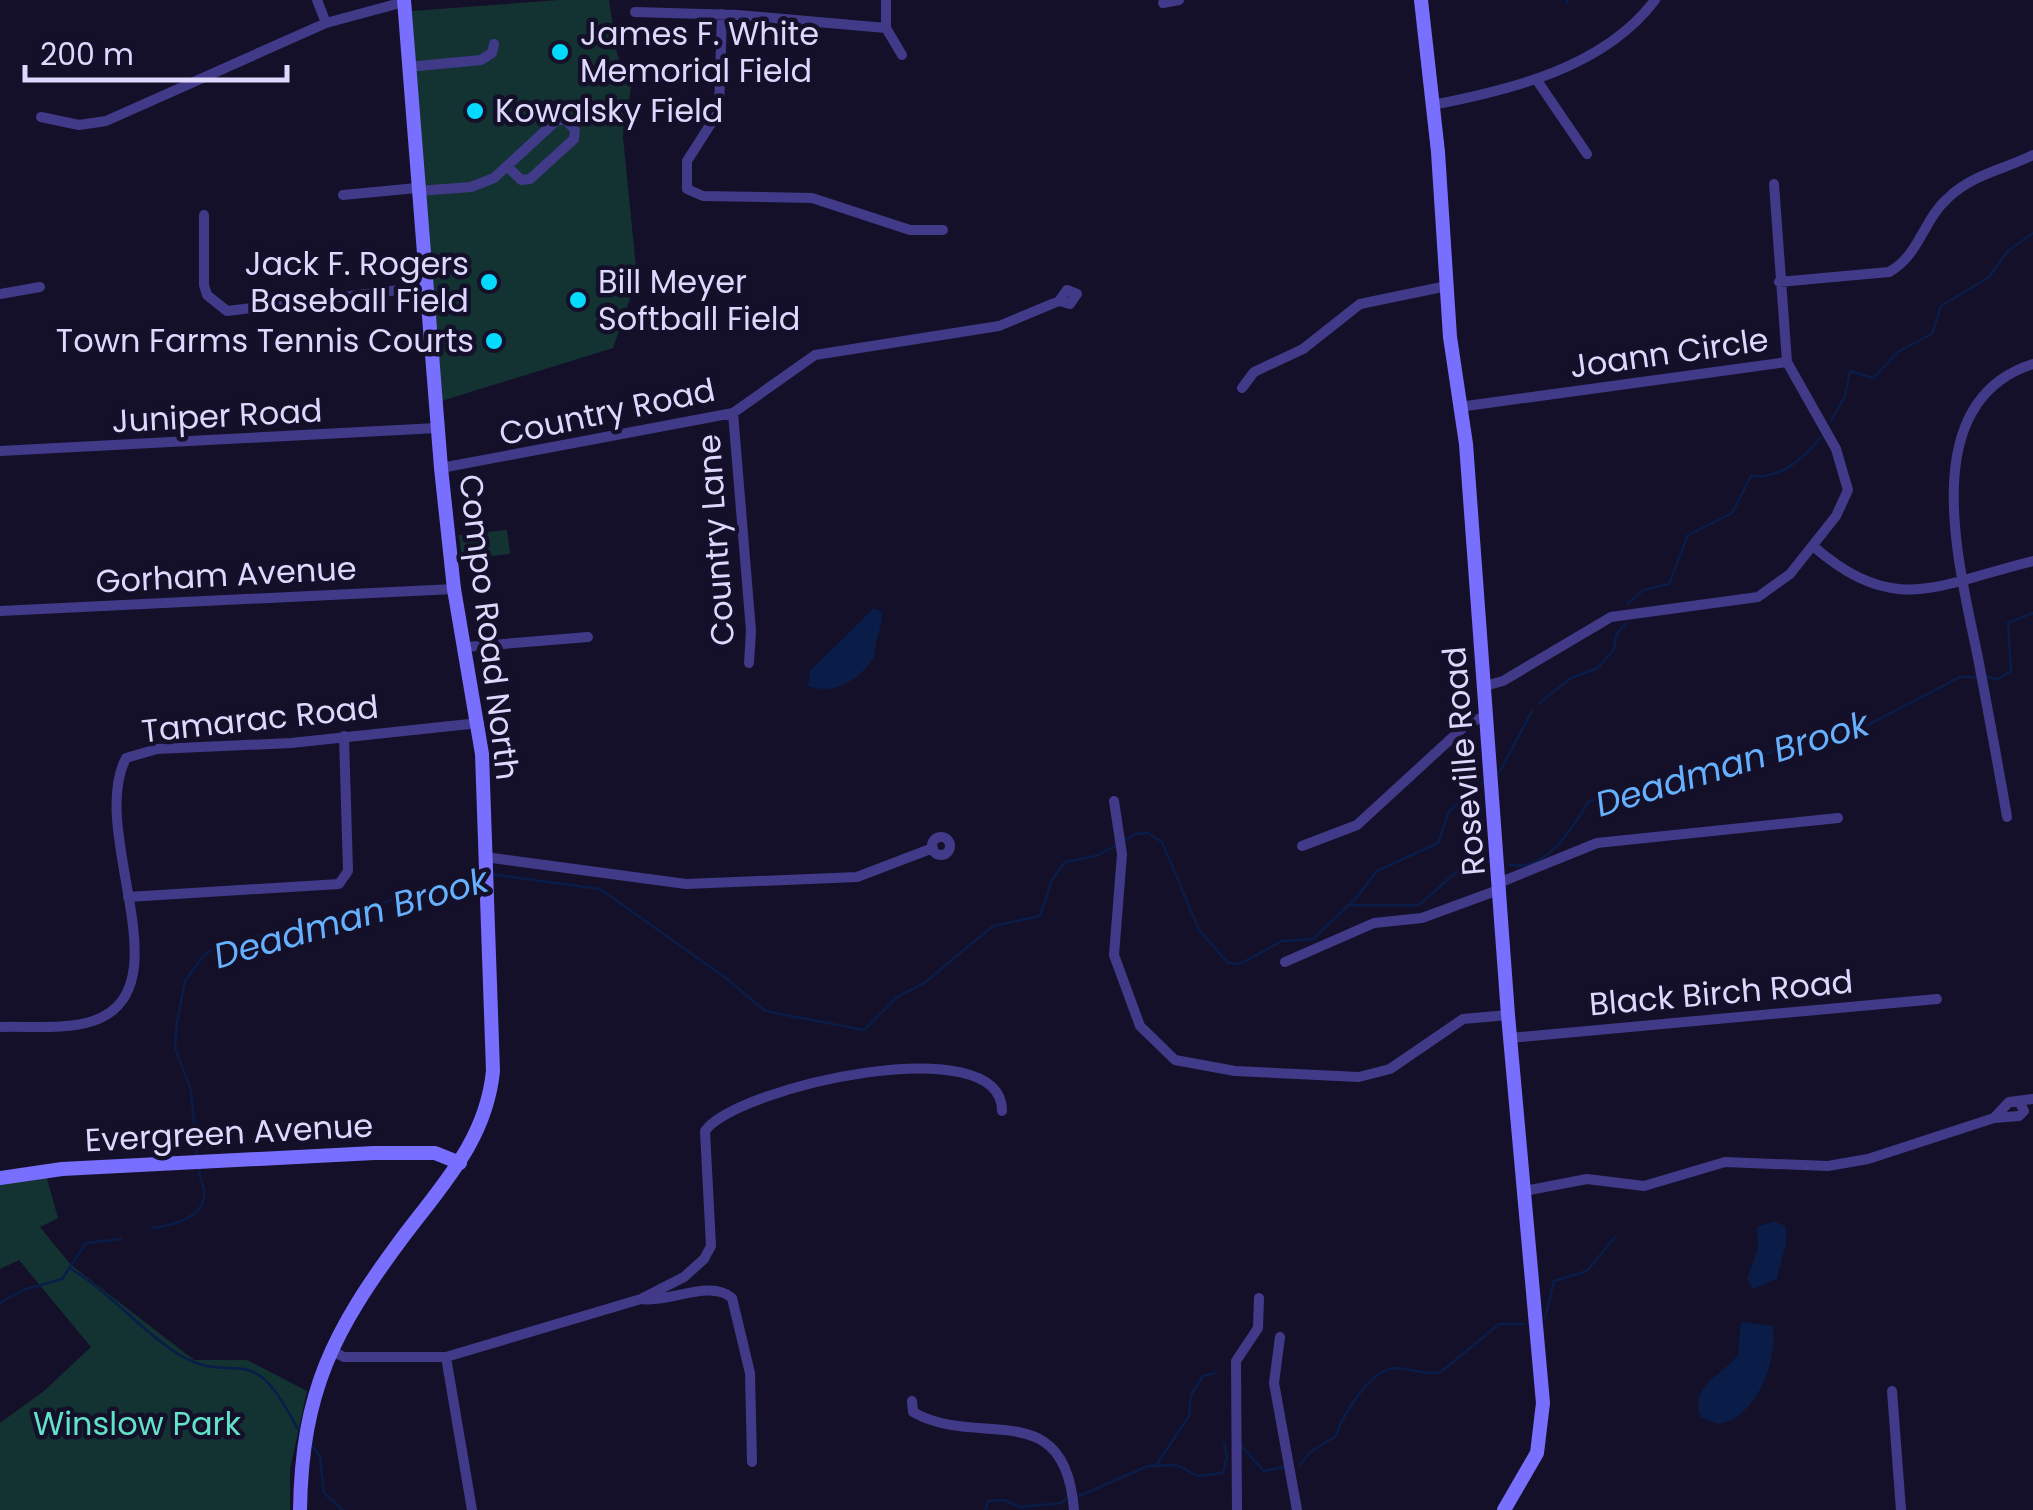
<svg xmlns="http://www.w3.org/2000/svg" width="2033" height="1510" font-family="Poppins,sans-serif">
<style>
.green{fill:#133333}
.water{fill:#091d48}
.lines{fill:none;stroke-linecap:round;stroke-linejoin:round}
.stream{stroke:#091d48;stroke-width:2.5}
.street{stroke:#413a89;stroke-width:10}
.secondary{stroke:#796fff;stroke-width:14}
.poi-dot{fill:#04daff;stroke:#151029;stroke-width:4}
.labels{text-anchor:middle;stroke-width:9;stroke-linejoin:round;paint-order:stroke}
.poi-label{font-size:32px;fill:#ded8ff;stroke:#151029;text-anchor:start}
.street-label{font-size:32px;fill:#ded8ff;stroke:#151029}
.park-label{font-size:32px;fill:#60e3c8;stroke:#151029}
.water-label{font-size:35px;font-style:italic;fill:#66b1ff;stroke:#151029}
</style>
<rect width="100%" height="100%" fill="#151029"/>
<!-- green -->
<path class="green" d="M559,0h50l8,54 14,33 -8,50 14,141 -24,70 -175,54 -26,-391z
M507,530l3,24 -48,5 -3,-24z
M46,1175l12,43 -18,9 31,38 123,95h53l60,31 -17,78v41h-290v-87l44,-32 47,-44 -72,-87 -19,9v-86z"/>
<!-- water -->
<path class="water" d="M874,608l8,4c0,17 -7,27 -8,45 -14,22 -38,39 -66,29l2,-15z
M1774,1221l11,5c5,19 -6,35 -8,53l-24,10 -6,-10 11,-31 -1,-21z
M1741,1322l32,4c5,35 -17,94 -56,98l-16,-7c-13,-31 22,-42 37,-62z"/>
<g class="lines">
<!-- stream -->
<path class="stream" d="M1566,3l2,-3
M1831,421l14,-25 5,-25 23,7 26,-27 33,-17 9,-28 48,-29 19,-26 25,-18
M1628,604l15,-14 26,-6 19,-49 44,-22 19,-37c28,3 52,-16 69,-38
M1986,677l12,2 13,-8 -3,-48 25,-10
M1538,704l33,-26 27,-10 16,-19 2,-14 10,-12
M1499,773l33,-62
M1124,841l11,-7 13,-1 14,9 37,88 29,33 12,1 42,-23 31,-2 42,-40 22,-28 61,-28 11,-32 36,-30
M1510,865c37,7 63,-38 79,-64l135,-31 5,-8 26,-3 48,-20 61,-12 96,-50h18
M490,874l110,15 126,89 39,33 99,19 33,-33 27,-14 69,-57 47,-10 12,-36 13,-18 31,-6 21,-11
M1351,905h68l54,-48 17,5
M197,1156l-6,-66 -16,-42 2,-26 8,-41 19,-26 13,-8 265,-71
M152,1228c18,-2 55,-10 52,-37 -1,-9 -6,-14 -5,-24
M71,1269c39,23 67,59 104,83 62,40 73,-21 122,76
M0,1303l23,-13 39,-11 24,-36 35,-4
M1545,1318l9,-37 33,-10 28,-34
M312,1445l8,12 4,36 19,17
M1241,1446l23,25 21,-4
M1300,1465l10,-13 26,-16c6,-20 34,-67 59,-68 14,0 33,8 46,4l58,-48h25
M1155,1467l34,-51 2,-21 12,-19 12,-3
M1079,1496l69,-30 29,-1 21,11 25,-3 4,-16 -3,-14
M985,1510l3,-9 16,-1 16,7 42,-4 4,-5"/>
<!-- street -->
<path class="street" d="M317,0l9,23
M886,0v28l16,27
M1163,3l16,-3
M635,12l103,3 148,13
M722,14l-3,97 -32,50v28l16,7 109,2 98,32h33
M408,67l73,-7 11,-7 2,-9
M1536,79l51,75
M1432,105c78,-15 172,-37 223,-105
M41,117l38,8 27,-4 220,-98 78,-21
M1774,184l13,178
M417,191l54,-4 23,-9 63,-58h9l9,10 -1,9 -44,40 -9,1 -14,-14
M343,195l74,-7
M204,215v70l3,10 20,16 197,-24
M1779,282l110,-10c30,-16 34,-52 59,-74 25,-24 55,-28 85,-43
M0,294l40,-7
M1242,388l12,-16 49,-23 57,-45 87,-18
M1459,407l328,-45 49,87 12,41 -12,26 -46,58 -32,23 -147,20 -108,64 -18,5
M733,413l18,218 -2,32
M0,451l437,-23
M441,468l292,-55 82,-58 184,-29 60,-25 8,-11 10,4 -7,10 -11,-3
M1813,546c83,72 125,38 220,15
M0,611l454,-22
M466,647l122,-10
M1114,801l8,53 -8,101 26,71 35,34 60,11 124,6 31,-8 73,-50 45,-4
M2007,817c-9,-53 -19,-106 -29,-159 -18,-90 -65,-256 55,-294
M932 846a9 9 0 1 1 18 0a9 9 0 1 1-18 0Z
M1302,846l55,-21 110,-101 20,-9
M485,857l201,27 171,-7 76,-29
M1501,882l96,-39 241,-25
M128,897l211,-13 9,-13 -4,-135
M1285,962l89,-39 48,-5 79,-29
M0,1027c29,-1 65,3 93,-6 94,-32 -6,-188 33,-263l31,-9 134,-6 188,-20
M1510,1038l427,-39
M1994,1118l15,-16 24,-3
M1524,1191l63,-12 57,7 81,-24 103,4 40,-7 126,-41 25,-2 5,-5 -5,-10
M642,1299c27,4 68,-20 90,-1l18,75 2,89
M1280,1337l-6,46 23,127
M332,1351l12,6h102l195,-58 43,-22 20,-18 7,-13 -6,-115c33,-45 298,-104 297,-20
M446,1357l26,153
M1892,1391l9,119
M912,1401l1,11c66,38 152,-19 161,98
M1237,1510l-1,-149 22,-33 1,-30"/>
<!-- secondary -->
<path class="secondary" d="M1421,0l17,152 12,185 16,107 42,571 35,388 -6,50 -33,57
M0,1178l62,-9 312,-16h61l25,10
M300,1510c2,-119 33,-179 103,-273 40,-53 83,-97 90,-166l-11,-317 -28,-165 -13,-121 -37,-468"/>
</g>
<!-- markers -->
<g class="poi-dot">
<circle cx="560" cy="52" r="10"/>
<circle cx="475" cy="111" r="10"/>
<circle cx="489" cy="282" r="10"/>
<circle cx="578" cy="300" r="10"/>
<circle cx="494" cy="341" r="10"/>
</g>
<g class="labels">
<!-- poi labels -->
<g class="poi-label">
<text x="580" y="45">James F. White<tspan x="580" dy="37">Memorial Field</tspan></text>
<text x="495" y="122">Kowalsky Field</text>
<text x="469" y="275" text-anchor="end">Jack F. Rogers<tspan x="469" dy="37">Baseball Field</tspan></text>
<text x="598" y="293">Bill Meyer<tspan x="598" dy="37">Softball Field</tspan></text>
<text x="474" y="352" text-anchor="end">Town Farms Tennis Courts</text>
</g>
<!-- street labels -->
<g class="street-label">
<text transform="translate(1669 353) rotate(-8)" y="11">Joann Circle</text>
<text transform="translate(607 412) rotate(-12)" y="11">Country Road</text>
<text transform="translate(217 416) rotate(-3)" y="11">Juniper Road</text>
<text transform="translate(716 540) rotate(-94)" y="11">Country Lane</text>
<text transform="translate(226 575) rotate(-3)" y="11">Gorham Avenue</text>
<text transform="translate(489 627) rotate(83)" y="11">Compo Road North</text>
<text transform="translate(260 719) rotate(-6)" y="11">Tamarac Road</text>
<text transform="translate(1464 761) rotate(-95)" y="11">Roseville Road</text>
<text transform="translate(1721 993) rotate(-5)" y="11">Black Birch Road</text>
<text transform="translate(229 1133) rotate(-3)" y="11">Evergreen Avenue</text>
</g>
<!-- park labels -->
<g class="park-label">
<text x="137" y="1435">Winslow Park</text>
</g>
<!-- water labels -->
<g class="water-label">
<text transform="translate(1732 764) rotate(-17)" y="12">Deadman Brook</text>
<text transform="translate(351 918) rotate(-16)" y="12">Deadman Brook</text>
</g>
</g>
<!-- scale -->
<path d="M25 65v15h262v-15" fill="none" stroke="#ded8ff" stroke-width="5"/>
<text x="40" y="65" font-size="30" fill="#ded8ff" stroke="#151029" stroke-width="8" paint-order="stroke">200 m</text>
</svg>
